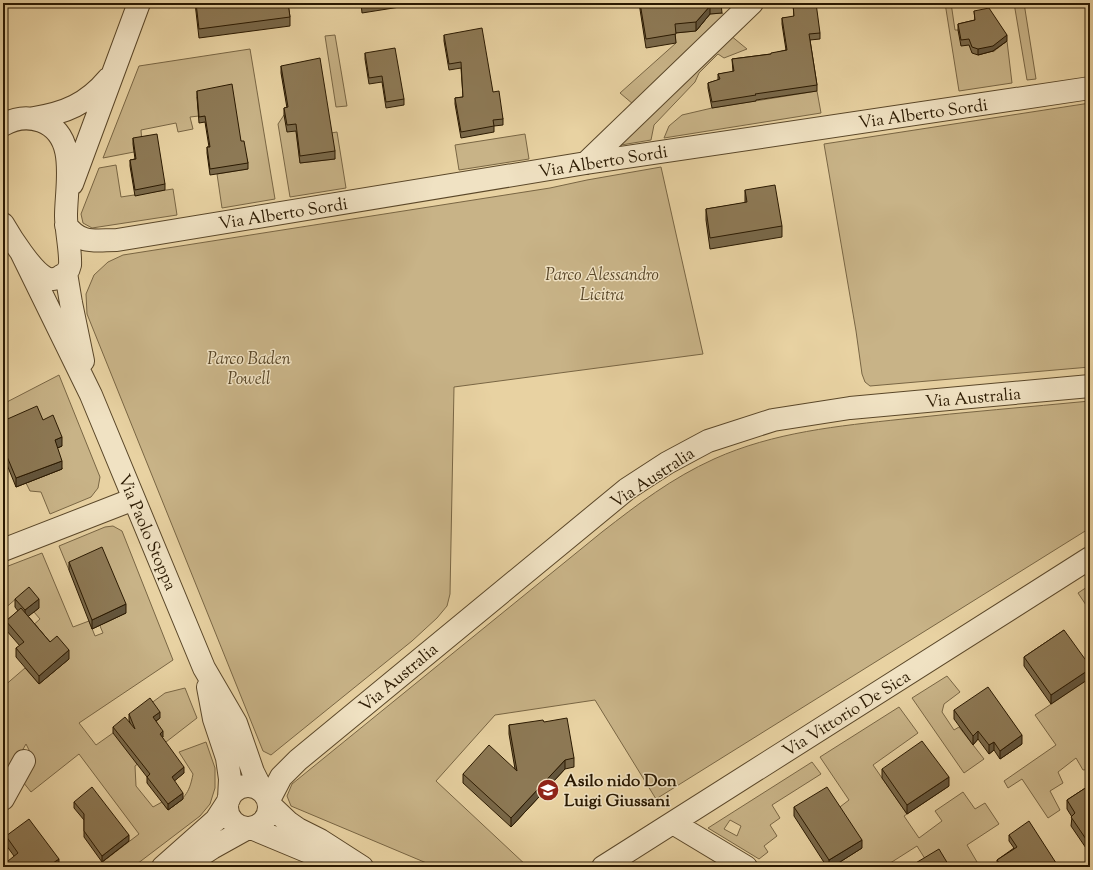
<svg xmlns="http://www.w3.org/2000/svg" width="1093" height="870" font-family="'Sorts Mill Goudy',serif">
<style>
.green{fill:#c8b387;stroke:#796644;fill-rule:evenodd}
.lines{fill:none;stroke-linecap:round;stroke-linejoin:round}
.minor-casing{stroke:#5a4729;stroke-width:24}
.minor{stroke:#f0e2c3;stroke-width:22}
.wall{fill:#796849;stroke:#2a1901}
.shaded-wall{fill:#63553c;stroke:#2a1901}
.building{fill:#8d7955;stroke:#2a1901}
.labels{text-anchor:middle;stroke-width:3;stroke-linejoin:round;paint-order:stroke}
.street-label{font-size:17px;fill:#2a1901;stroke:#f0e2c3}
.park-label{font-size:17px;font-style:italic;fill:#594729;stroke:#f0e2c3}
.poi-label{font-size:17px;font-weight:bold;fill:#2a1901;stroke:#f0e2c3;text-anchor:start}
</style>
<rect width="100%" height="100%" fill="#e8d2a2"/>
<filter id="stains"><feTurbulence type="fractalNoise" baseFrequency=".005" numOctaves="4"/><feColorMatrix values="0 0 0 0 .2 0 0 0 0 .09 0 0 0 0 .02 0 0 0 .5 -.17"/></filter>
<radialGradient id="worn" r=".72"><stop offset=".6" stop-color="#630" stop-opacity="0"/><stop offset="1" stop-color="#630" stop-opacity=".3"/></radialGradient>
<!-- green -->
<path class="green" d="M945,3h6l4,27h3l11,15 19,2 5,5 14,-11 5,42 -53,8z
M1014,3h10l12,76 -9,1z
M722,13l6,5 -95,86 -13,-11 56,-50 -1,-10 21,-2 14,-17z
M335,35l12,71 -11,1 -11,-71z
M730,35l17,14 -23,9 -6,-4 -19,19 -4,9 -41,43 -3,15 -30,5z
M250,49l25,150 -53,9 -5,-34 31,-5 -51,-72 2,19 -9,1 3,12 -15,3 -2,-9 -35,7 1,13 -8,9 -31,6 36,-92z
M817,91l4,22 -157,25 5,-12 13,-11 30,-7z
M1090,103v264l-220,19 -5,-4 -3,-8 -6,-43 -32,-187z
M284,115l12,16 4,32 35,-4 -4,-26 6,-1 9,56 -56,9 -12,-73z
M525,134l4,25 -70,11 -4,-25z
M116,165l5,32 52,-8 4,26 -85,13 -9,-5 -2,-9 18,-46z
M661,167l42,187 -249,33 -4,207 -3,12 -10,12 -25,23 -141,114 -8,-4 -176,-437 -1,-20 8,-19 14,-13 15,-7 427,-67 37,-8z
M59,375l41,102 -2,11 -7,9 -41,17 -9,-22 -11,-1 -4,-8 36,-14 -7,-20 7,-3 -59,-16v-26z
M1090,401v127l-434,271 -61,-99 -100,15 -59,66 92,86h-92l-145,-61 -4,-10 5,-12 310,-252c36,-28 70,-54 112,-73 60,-27 124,-33 189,-40 62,-7 125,-12 187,-18z
M113,526l9,5 51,129 -94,63 17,22 17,-12 40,-10 7,-5 -10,-14 15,-11 20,-5 12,30 -62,48 1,20 17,21 9,-5 6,8c16,-12 21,-15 25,-36l-14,-22 27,-10 9,26v20l-5,16 -10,12 -67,51h-37l43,-33 -60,-80 -48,38 -8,-10 12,-20 -9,-18 -20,35h-3v-53l4,-10 -4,-2v-27l22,-19 14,16 11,-34 -20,-22 10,-9 -6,-7 5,-4 -14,-17 -22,19v-42l39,-15 31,74 16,-6 6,15 8,-3 -6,-14 5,-63 -33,14 -10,-24 46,-19z
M1090,585v26l-12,-18z
M947,676l13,16 -16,12 -2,8 12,18 5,-3 25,32 -20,14 -52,-75z
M1090,678v91l-7,1 -7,-12 -18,14 5,11 -13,8 10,19 -12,8 -26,-39 -14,9 -4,-7 52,-36 -21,-30z
M899,707l19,26 -45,32 34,49 -3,2 15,22 23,-17 -7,-10 28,-19 12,17 10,-6 14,21 -32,21 13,22h-34l-19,-5 -10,-16 -33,21h-52l29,-19 -25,-38 13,-10 -29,-43z
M812,762l9,12 -49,31 8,13 -10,7 7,11 -13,10 4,6 -9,7 -51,-31zM730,820l11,6 -4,10 -13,-7z"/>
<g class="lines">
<!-- minor casing -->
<g class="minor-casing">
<path id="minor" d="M34,118c31,-5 53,-14 74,-39
M3,125c12,-7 24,-9 38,-4 38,14 25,64 25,95 0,14 5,36 4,49 -1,5 -4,9 -9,11 -4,3 -10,4 -15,2 -14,-7 -35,-40 -43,-54
M586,163l166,-160
M72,184l67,-181
M66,225c15,20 29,15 51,15l469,-77 504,-75
M21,252l70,143 113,273 32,55 17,49 9,18
M66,273l5,30 12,58
M3,550l131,-51
M208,687l6,32 13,39 3,21 -1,20
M227 807a21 21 0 1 1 42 0a21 21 0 1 1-42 0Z
M3,799l21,-38
M269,800l12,-23 17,-17 329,-271 40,-26 41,-22 65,-21 77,-12 240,-22
M269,804l19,18 10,7 22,11 42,27
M673,823l73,44
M251,828l72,30 22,6
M163,867l53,-47 11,-17
M183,867l29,-19 36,-20
M603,867l487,-309"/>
</g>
<!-- minor -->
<use href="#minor" class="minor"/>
</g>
<!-- wall -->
<path class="wall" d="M195,3h93l2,14v9l-91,12z
M361,3h64l-63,10z
M639,3h82l1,10 -12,1 -14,17 -21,2 1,10 -30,5z
M793,4l27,29v6l-10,1 7,45v6l-61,9v1l-44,7 -4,-20v-5l10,-3v-6l15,-2 -1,-13 39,-5 15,-4 -4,-26v-6l12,-1z
M974,11l33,30 -14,10 -15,4 -6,-2 -3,-8 -8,1 -3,-16v-6l17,-4z
M444,35l49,57 10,27v6l-9,1v6l-33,6 -6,-34v-6l8,-1 -2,-29 -12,2 -5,-29z
M365,53l39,46v6l-18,3 -4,-26 -13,2 -4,-25z
M281,66l54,85v8l-35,4 -4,-32 -9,1 -3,-17v-7h3l-6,-35z
M197,91l44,50 7,22v6l-38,6 -3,-22v-6h2l-4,-25 -6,1 -2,-26z
M133,138l32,46v6l-30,6 -5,-30v-6l5,-1 -2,-15z
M745,190l37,36v11l-72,12 -4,-29v-11l39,-6z
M43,420l19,26 -5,2 5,21 -46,18 -13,-32v-34z
M69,562l57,51 -34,16 -23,-59z
M15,599l24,9 -11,8 22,26 19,17 -30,25 -23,-27v-9l4,-2 -14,-16v-9l12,-10 -3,-4z
M1064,630l-13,74 -27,-38v-9z
M954,710l68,34 -22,15 -6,-9 -5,4 -11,-15 -5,6 -19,-26z
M129,714l31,4 -4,3 7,16h-1l22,36 -10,8 9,18 -15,11 -21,-27v-6l-34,-44v-6l17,-4 -1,-3z
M544,722l30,36v9l-9,2 -54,58 -48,-44v-9l52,-5 -6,-35v-9z
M882,769l67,17 -42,28 -25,-36z
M1090,785v65l-2,1 -17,-25 1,-9 -5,-8v-9z
M74,802l55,39 -27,21 -18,-25v-17l-10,-12z
M794,807l68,41 -30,19h-5l-33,-51z
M1009,835l49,32h-60l-1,-1v-6l17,-12 -5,-7z
M6,836l53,31 -45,-11 -8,-11z"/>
<!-- shaded-wall -->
<path class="shaded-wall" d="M710,6v8l-14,17v-9z
M1007,35v6l-14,10 -15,4v-6z
M62,437v9l-7,3v-9z
M62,461v8l-46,18v-9z
M39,599v9l-14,11v-9z
M126,604v9l-34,16v-9z
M69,650v9l-30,25v-8z
M1090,669v9l-39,26v-9z
M5,687v8l-2,7v-9z
M160,712v6l-7,5v-6z
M163,731v6l-3,3v-6z
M978,731v8l-5,6v-9z
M1022,735v9l-22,15v-8z
M994,742v8l-5,4v-9z
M565,760v9l-54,58v-9z
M184,767v6l-12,10v-6z
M949,777v9l-42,28v-9z
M183,793v6l-15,11v-6z
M129,835v6l-27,21v-6z
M862,840v8l-30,19h-3v-7z
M1090,841v9l-2,1v-9z
M59,859v8h-12z"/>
<!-- building -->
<path class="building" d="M196,3h92l2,14 -91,12z
M362,3h10l-10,2z
M640,3h81l1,1 -12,2 -14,16 -21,2 1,10 -30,5z
M796,3h20l4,30 -11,1 8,51 -62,9 1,1 -44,7 -4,-19 12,-4 -2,-5 16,-3 -2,-12 39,-5v-1l16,-3 -5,-32 12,-2 -1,-12z
M989,8l18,27 -14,11 -15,3 -6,-2 -3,-8 -8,1 -3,-16 17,-4 -1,-9z
M482,28l11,64 6,-1 4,28 -10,1 1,6 -33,6 -6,-34 8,-1 -2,-35 -12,2 -5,-29z
M395,48l9,51 -18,3 -4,-26 -13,2 -4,-25z
M320,58l15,93 -35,5 -4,-32 -9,1 -3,-17 4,-1 -7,-41z
M232,84l9,57h3l4,22 -38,6 -3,-22h3l-5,-31 -6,1 -2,-26z
M157,134l8,50 -30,6 -5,-30 6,-1 -3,-21z
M775,185l7,41 -72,12 -4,-29 41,-7 -2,-12z
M37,406l6,14 10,-5 9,22 -7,3 7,21 -46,17 -13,-31v-26z
M102,547l24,57 -34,16 -23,-58z
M29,587l10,12 -14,11 -10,-11z
M21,608l29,34 7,-6 12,14 -30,26 -23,-28 8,-6 -18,-21z
M1064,630l26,36v3l-39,26 -27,-38z
M3,686l2,1 -2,6z
M988,687l34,48 -22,16 -6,-9 -5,3 -11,-14 -5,5 -19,-26z
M150,698l10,14 -7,5 10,14 -3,3 24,33 -12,10 11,16 -15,11 -21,-27 3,-3 -37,-47 12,-10 10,12 -6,-15z
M567,718l7,40 -9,2 -54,58 -48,-44 26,-29 28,26 -8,-46 34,-5 1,2z
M922,741l27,36 -42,28 -25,-36z
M1090,785v56l-2,1 -17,-25 4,-4 -8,-13z
M92,787l37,48 -27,21 -18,-25v-17l-10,-12z
M827,787l35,53 -33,20 -35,-53z
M29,819l30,40 -12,8h-44v-2l15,-12 -12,-17z
M1029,821l29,45 -1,1h-55l-5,-7 20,-13 -8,-12z
M939,849l9,15 -3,3h-36z"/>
<!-- icons -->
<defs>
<g id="school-disc" transform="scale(1.15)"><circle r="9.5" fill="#8f2418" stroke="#f0e2c3"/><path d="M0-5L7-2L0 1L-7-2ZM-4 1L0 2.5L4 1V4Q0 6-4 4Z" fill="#fff"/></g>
</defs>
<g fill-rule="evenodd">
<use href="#school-disc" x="548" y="790"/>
</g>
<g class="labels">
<!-- street labels -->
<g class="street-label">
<text transform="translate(923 113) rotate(-8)" y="6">Via Alberto Sordi</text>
<text transform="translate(603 161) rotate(-9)" y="6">Via Alberto Sordi</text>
<text transform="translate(283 213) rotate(-9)" y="6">Via Alberto Sordi</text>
<text transform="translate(973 397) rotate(-5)" y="6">Via Australia</text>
<text transform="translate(652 477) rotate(-33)" y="6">Via Australia</text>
<text transform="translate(148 532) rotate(67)" y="6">Via Paolo Stoppa</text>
<text transform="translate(398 677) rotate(-40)" y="6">Via Australia</text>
<text transform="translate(846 713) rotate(-32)" y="6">Via Vittorio De Sica</text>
</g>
<!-- park labels -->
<g class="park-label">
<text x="602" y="280">Parco Alessandro<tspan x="602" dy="20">Licitra</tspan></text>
<text x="249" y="364">Parco Baden<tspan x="249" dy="20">Powell</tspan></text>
</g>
<!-- poi labels -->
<g class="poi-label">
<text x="564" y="786">Asilo nido Don<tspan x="564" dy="20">Luigi Giussani</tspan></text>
</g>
</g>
<!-- margin -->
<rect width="1093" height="870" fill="none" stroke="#e8d2a2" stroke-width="16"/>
<rect x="4" y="4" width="1085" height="862" fill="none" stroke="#2a1901" stroke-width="2"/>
<rect x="8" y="8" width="1077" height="854" fill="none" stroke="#2a1901"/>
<rect width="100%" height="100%" filter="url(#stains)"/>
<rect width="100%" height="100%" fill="url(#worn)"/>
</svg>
